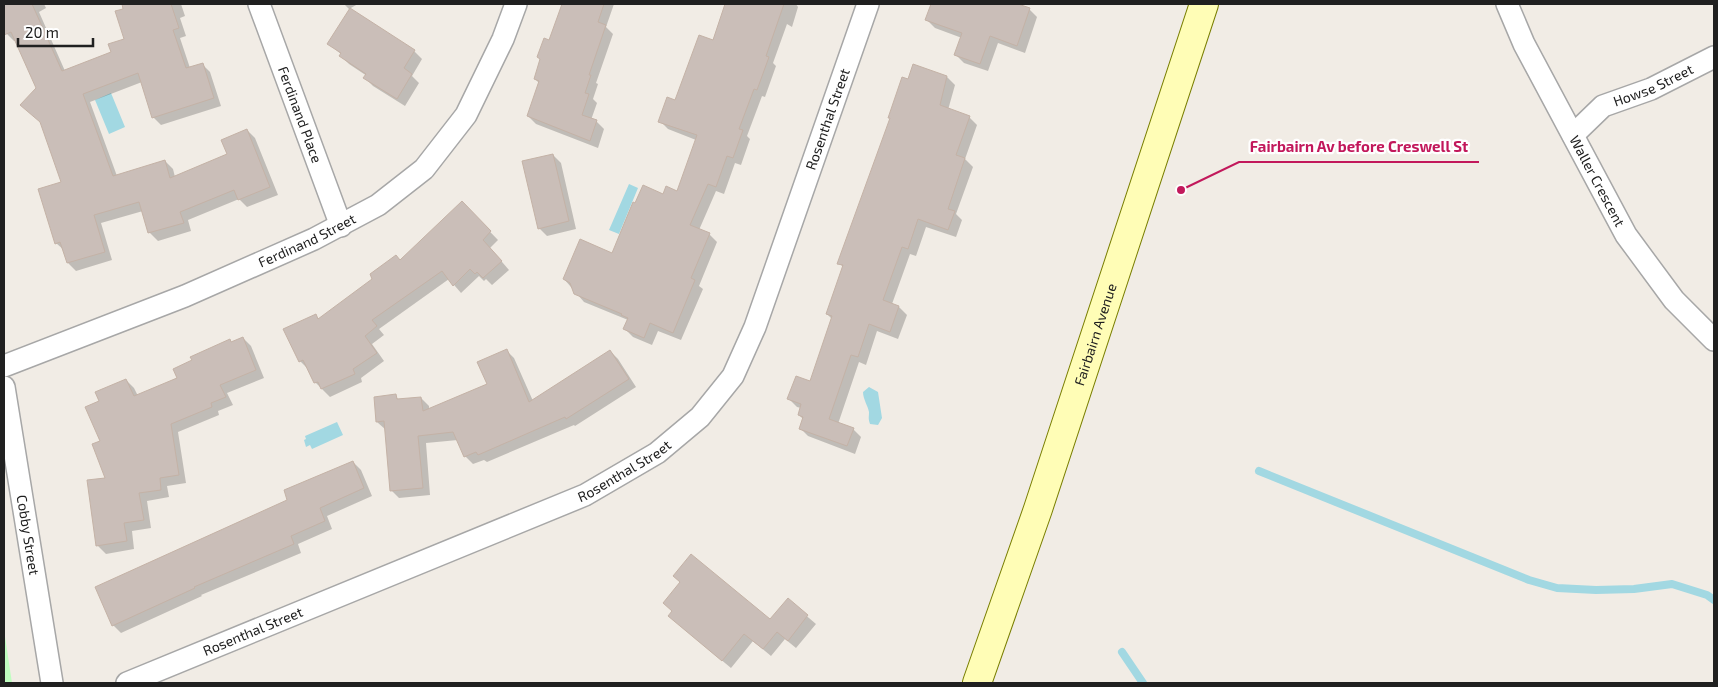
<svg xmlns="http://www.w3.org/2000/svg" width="1718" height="687" font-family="'Exo 2',sans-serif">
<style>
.park{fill:#c0fec0}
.water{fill:#a2d8e2}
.shadow{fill:#0003}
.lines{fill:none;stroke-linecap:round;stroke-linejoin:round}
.stream{stroke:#a2d8e2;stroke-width:8}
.building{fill:#cabeb8;stroke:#c4b2a6}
.minor-casing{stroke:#a7a7a7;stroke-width:24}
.secondary-casing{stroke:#797e00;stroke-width:30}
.minor{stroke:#fff;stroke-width:21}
.secondary{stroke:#fffdb6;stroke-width:28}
.labels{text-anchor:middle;stroke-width:4.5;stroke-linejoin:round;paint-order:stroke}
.street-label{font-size:14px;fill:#202020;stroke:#fff}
.leader{fill:none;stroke:#c2185b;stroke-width:2}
.callout-dot{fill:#c2185b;stroke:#fff;stroke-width:2}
.callout-label{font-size:15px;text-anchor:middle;font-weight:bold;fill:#c2185b;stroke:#fff;stroke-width:4.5;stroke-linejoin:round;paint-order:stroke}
</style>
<rect width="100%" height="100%" fill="#f1ece5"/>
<!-- park -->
<path class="park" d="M4,630l8,53h-8z"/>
<!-- water -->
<path class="water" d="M111,93l14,34 -16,7 -14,-34z
M629,184l9,4 -19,46 -10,-4z
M869,387l9,5 4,26 -4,7 -8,-1c-2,-6 -1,-6 -1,-12 -1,-6 -6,-13 -6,-20z
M337,422l6,13 -31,14 -2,-4 -4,2 -2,-7 2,-1 -1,-3z"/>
<!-- shadow -->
<path class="shadow" d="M4,4h40l2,4 -7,4 26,59 48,-18 13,-13 -1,-30 -2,-6h58l4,12 -5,2 6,18 -6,2 10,30 12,-4 8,8 11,34 -60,19 -8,-8 -11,-35 -52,20 27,74 48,-15 8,8 2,8 53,-22 19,-25 8,8 23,57 -31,12 -8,-8 -51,21 3,11 -33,10 -8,-8 -7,-22 -42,12 11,37 -36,11 -8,-8 -3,-12 -9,-8 7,-60 -26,-95 -21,-47h-2l-8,-8 -2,-5z
M344,4h14l-9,5z
M563,4h51l-8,23 7,7 -17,49 2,1 -5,15 4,4 -6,17 5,1 8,8 -6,19 -62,-24 -8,-8 12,-32 -5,-5z
M727,4h69l2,3 -6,20 -5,-3 -14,39 3,3 -11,31 -3,-1 -15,40 3,3 -9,26 -6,-2 -11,31 -8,-3 -17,39 10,4 8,8 -18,44 4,3 -22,51 -23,-9 -6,14 -19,-8 -8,-8 3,-9 -44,-18 -20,-23 49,-24 51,-60 14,-3 18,-52 -28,-11 -8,-8 16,-19 37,-61z
M933,4h81l15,5 8,8 -12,36 -27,-10 -10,28 -24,-8 -8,-8 6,-17 -27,-10 -8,-8z
M350,10l64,41 8,8 -10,17 7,7 -14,23 -32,-20 -8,-8 2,-2 -18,-12 -8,-8 1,-1 -13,-11z
M947,77l8,8 -7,25 21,7 8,8 -12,34 8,8 -17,47 6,6 -6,17 -30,-10 -10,29 -6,-2 -18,50 7,3 8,8 -9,24 -21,-8 -11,34 -7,-3 -21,62 15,5 8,8 -6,17 -47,-18 -8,-8 3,-9 -4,-4 2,-7 -4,-1 -8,-8 22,-17 21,-63 -5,-5 16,-47 -4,-4 70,-183z
M553,155l8,8 15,66 -29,7 -8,-8z
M462,203l36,37 -8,8 19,22 -17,15 -6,-6 -2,2 -5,-5 -18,17 -12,-14 -70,50 5,6 -12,9 12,17 -23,17 1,4 -32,15 -15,-15 -7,-13 -8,-8 15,-46 5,5 80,-59z
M243,338l8,8 13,32 -37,15 6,12 -15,6 1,4 -41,17 8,51 -19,3 2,11 -22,4 4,27 -19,3 2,18 -28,5 -8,-8 9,-67 -6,-37 -1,-41 26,-21 8,8 4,8 40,-18 54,-35z
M506,350l8,8 19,43 77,-50 8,8 18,28 -61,39 -1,-1 -87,37 -3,-2 -11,4 -8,-8 -7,-16 -32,3 4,52 -31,3 -8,-8 -5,-60 -9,-8 18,-26 4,4 22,-2 8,8v4l59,-26z
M353,462l8,8 11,26 -45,20 5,13 -34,15 3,9 -100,42 1,1 -81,37 -8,-8 176,-124z
M788,600l28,24 -20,24 -11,-9 -14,17 -18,-15 -22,27 -53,-44 93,-3z"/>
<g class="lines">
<!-- stream -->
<path class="stream" d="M1259,471l270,109 28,8 39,2 38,-1 38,-5 35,11 7,5
M1122,652l21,31"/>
</g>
<!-- building -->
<path class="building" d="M4,4h28l30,67 49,-19 -3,-8 16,-5 -9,-28 8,-2 -1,-5h49l8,24 -6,2 13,38 17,-5 11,35 -62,20 -14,-45 -55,21 30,82 52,-16 5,18 57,-24 -6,-14 26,-11 23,58 -32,13 -4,-10 -54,22 4,11 -36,10 -9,-31 -45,13 11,37 -38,11 -7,-21 -5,2 -17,-55 23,-7 -21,-60 -20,-17 16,-17 -25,-56 -7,3z
M562,4h42l-6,18 8,3 -17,50h2l-6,18 4,1 -7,21 15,5 -7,21 -63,-25 12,-35 -5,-2 6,-20 -3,-2 7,-19 5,2z
M725,4h59l-18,52 3,1 -12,33 -3,-1 -15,40 4,1 -10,28 -6,-2 -11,31 -8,-3 -18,41 20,8 -19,45 4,2 -22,53 -23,-10 -6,15 -21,-9 5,-11 -7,-3 1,-1 -48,-20 -4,-11 -7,-4 17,-40 32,14 21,-51 2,1 8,-18 20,9 3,-8 11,5 20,-56 -39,-13 9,-25 8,3 24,-65 14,5z
M931,4h87l12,4 -13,38 -27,-10 -10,28 -26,-9 8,-22 -37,-13z
M350,8l65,42 -11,18 8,6 -15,25 -34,-21 3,-4 -27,-18 2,-3 -14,-9z
M913,64l34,12 -7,29 30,11 -14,39 9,3 -17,51 7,2 -7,19 -30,-11 -10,30 -6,-2 -19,53 16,6 -9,26 -21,-8 -11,33 -7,-2 -22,64 25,9 -7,18 -48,-17 4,-12 -5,-2 3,-11 -14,-5 9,-23 14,5 22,-65 -6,-2 17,-49 -6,-1 53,-146h-2l14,-41 6,2z
M553,154l16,67 -31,8 -16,-68z
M462,201l29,30 -8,9 19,21 -19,17 -6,-6 -2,2 -5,-5 -17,17 -11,-15 -70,49 5,6 -12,10 12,17 -24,16 2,5 -34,15 -3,-7 -4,1 -11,-23 -4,2 -16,-33 33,-15 2,5 54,-40 -2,-5 26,-19 4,5z
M243,337l13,33 -36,15 6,12 -15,6 1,4 -41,17 8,51 -19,3 1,12 -22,3 5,27 -20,3 3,18 -31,5 -9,-66 18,-2 -13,-34 8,-3 -15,-34 14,-6 -4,-9 31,-13 8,17 43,-18 -4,-9 19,-9 -2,-3 40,-18 1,3z
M507,349l22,53 81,-52 19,29 -63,40 -1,-2 -87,38 -2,-3 -12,5 -11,-25 -35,4 5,52 -33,3 -6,-70 -8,1 -2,-25 22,-3 1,5 24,-2 2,14 64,-27 -10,-22z
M353,461l11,27 -44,20 5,13 -34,15 3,8 -100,43 1,1 -83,38 -17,-39 192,-87 -3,-10z
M691,554l79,65 18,-21 20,17 -20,26 -11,-9 -14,17 -19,-15 -22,27 -54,-45 4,-5 -9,-8 17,-21 -7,-6z"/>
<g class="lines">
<!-- minor casing -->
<g class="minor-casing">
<g id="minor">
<path id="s1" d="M259,4l82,222"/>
<path id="s2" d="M1507,4l17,40 102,191 48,65 40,40"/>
<path id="s3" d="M1573,135l30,-29 48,-17 63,-32"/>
<path id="s4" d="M4,366l181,-70 129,-57 64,-34 46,-36 42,-54 37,-76 13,-35"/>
<path id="s5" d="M4,387l48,296"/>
<path id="s6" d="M127,683l458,-188 72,-42 43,-36 33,-41 22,-49 113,-323"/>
</g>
</g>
<!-- secondary casing -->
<g class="secondary-casing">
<g id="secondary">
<path id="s7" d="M977,683l61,-174 166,-505"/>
</g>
</g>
<!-- minor -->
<use href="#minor" class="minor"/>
<!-- secondary -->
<use href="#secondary" class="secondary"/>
</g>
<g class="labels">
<!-- street labels -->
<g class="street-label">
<text dy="5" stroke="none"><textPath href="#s3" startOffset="96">Howse Street</textPath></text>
<text dy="5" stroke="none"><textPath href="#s1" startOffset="118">Ferdinand Place</textPath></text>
<text dy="5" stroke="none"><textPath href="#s6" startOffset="961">Rosenthal Street</textPath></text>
<text dy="5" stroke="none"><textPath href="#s2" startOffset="199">Waller Crescent</textPath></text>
<text dy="5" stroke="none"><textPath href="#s4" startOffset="328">Ferdinand Street</textPath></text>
<text dy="5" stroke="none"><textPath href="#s7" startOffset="368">Fairbairn Avenue</textPath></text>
<text dy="5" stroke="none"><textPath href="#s6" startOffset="541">Rosenthal Street</textPath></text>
<text dy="5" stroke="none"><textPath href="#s5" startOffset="150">Cobby Street</textPath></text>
<text dy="5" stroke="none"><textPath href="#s6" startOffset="136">Rosenthal Street</textPath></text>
</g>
</g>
<!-- callouts -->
<path class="leader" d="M1181 190L1239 162H1479"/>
<circle class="callout-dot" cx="1181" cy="190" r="5"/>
<g class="callout-label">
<text x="1359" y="152">Fairbairn Av before Creswell St</text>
</g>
<!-- border -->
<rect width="1718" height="687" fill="none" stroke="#202020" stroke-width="10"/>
<!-- scale -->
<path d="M18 38v8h75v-8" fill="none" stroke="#202020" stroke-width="2.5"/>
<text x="25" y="38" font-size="15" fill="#202020" stroke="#ffffff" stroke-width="4" paint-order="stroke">20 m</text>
</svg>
